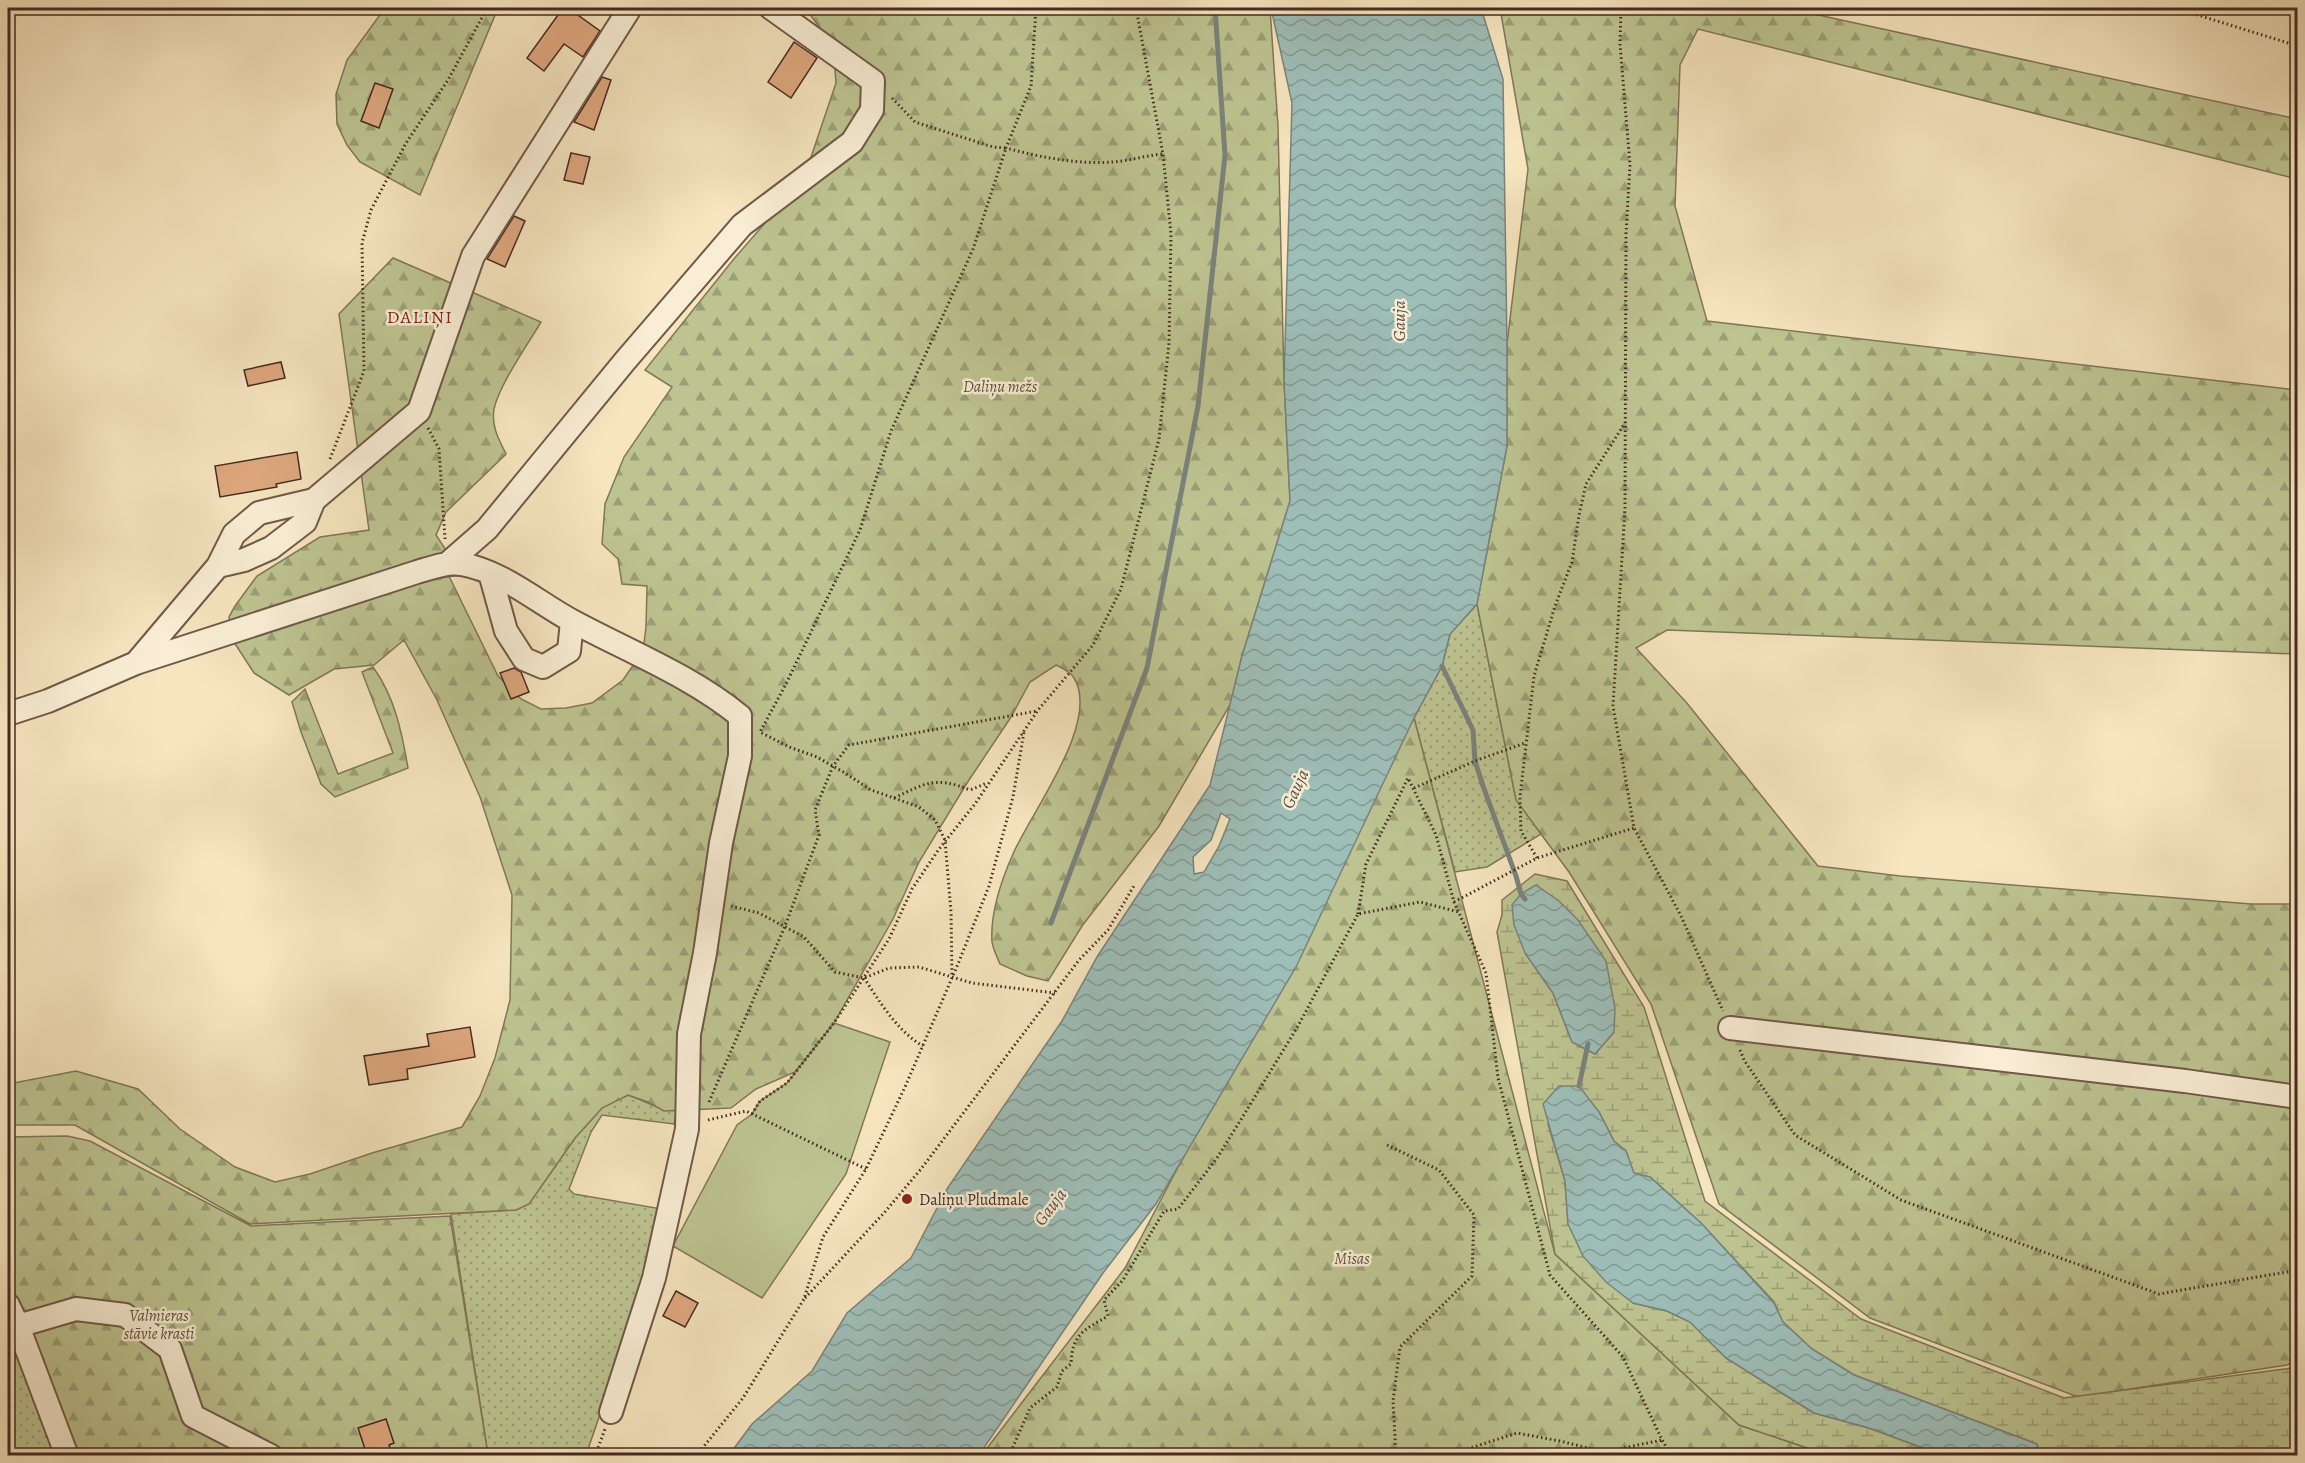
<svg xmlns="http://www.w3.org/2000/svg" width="2305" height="1463" font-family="Alegreya,serif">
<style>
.grass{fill:url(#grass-dots);stroke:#807759;stroke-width:1.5}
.forest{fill:url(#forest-firs);stroke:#807759;stroke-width:1.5}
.wetland{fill:url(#wetland-marsh);stroke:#807759;stroke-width:1.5;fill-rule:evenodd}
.park{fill:#bdc491;stroke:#807759;stroke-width:1.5}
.water{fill:url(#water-waves);stroke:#7a837c;stroke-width:1.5;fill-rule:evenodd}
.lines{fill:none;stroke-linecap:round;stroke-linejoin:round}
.stream{stroke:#7a837c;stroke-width:5}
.building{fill:#dfa87f;stroke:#442a21;stroke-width:1.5}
.minor-casing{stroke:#705948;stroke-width:26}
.path{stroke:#442a21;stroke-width:3;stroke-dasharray:1.5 3;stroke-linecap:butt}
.minor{stroke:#f9eed5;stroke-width:22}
.poi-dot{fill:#8f2418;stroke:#f9eed5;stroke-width:2}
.labels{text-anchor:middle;stroke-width:5;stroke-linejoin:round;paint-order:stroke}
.park-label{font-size:16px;font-style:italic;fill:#62503d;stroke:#f9eed5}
.poi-label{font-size:16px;fill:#442a21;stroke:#f9eed5;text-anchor:start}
.neighbourhood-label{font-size:18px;letter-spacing:1.5px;fill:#7a1f14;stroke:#f9eed5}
.water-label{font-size:18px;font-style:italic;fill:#5a4f47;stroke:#f9eed5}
</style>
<defs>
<pattern id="grass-dots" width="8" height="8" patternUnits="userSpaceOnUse" patternTransform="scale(1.5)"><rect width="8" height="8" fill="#bdc491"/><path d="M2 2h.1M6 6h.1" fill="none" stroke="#9b9f76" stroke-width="1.8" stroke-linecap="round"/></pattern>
<pattern id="forest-firs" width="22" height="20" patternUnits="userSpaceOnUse" patternTransform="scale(1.5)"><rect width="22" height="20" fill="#bdc491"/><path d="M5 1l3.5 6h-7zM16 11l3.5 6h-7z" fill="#9b9f76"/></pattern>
<pattern id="wetland-marsh" width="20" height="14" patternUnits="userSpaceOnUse" patternTransform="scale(1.5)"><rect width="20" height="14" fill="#bdc491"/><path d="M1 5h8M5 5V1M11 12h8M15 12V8" fill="none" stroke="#9b9f76"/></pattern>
<pattern id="water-waves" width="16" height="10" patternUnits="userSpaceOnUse" patternTransform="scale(1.5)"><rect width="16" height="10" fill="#9ebeb8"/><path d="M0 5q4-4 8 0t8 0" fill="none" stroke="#829b95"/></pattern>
</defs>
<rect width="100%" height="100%" fill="#f6e5bf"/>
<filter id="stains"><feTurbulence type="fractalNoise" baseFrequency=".00333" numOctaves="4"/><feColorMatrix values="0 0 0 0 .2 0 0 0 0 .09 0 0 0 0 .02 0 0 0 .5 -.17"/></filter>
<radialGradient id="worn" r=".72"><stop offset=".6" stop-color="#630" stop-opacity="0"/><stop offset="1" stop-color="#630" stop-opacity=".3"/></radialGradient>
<!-- grass -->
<path class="grass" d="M1477,604l38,191 26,39 -54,33 -32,5 -41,-154 28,-52 8,-32z
M628,1095c18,6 32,16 50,16l-4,13 -72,-9 -11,17 -22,57 5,5 88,15 -16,72 -60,174h-98l-37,-241 65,-4 13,-6 46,-66 28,-31z
M8,1305l59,150h-59z"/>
<!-- forest -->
<path class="forest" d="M385,8h113l-78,187 -60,-33 -13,-17 -10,-21 -1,-30 11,-34z
M805,8h465l8,118 6,255 6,120 -48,155 -12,49 -71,121 -77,100 -34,55 -21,-5 -27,-12c-3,-7 -7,-15 -8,-22 -2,-30 9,-61 21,-88 18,-42 88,-132 61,-176 -3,-6 -12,-10 -18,-13l-26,17 -19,35 -44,66 -48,79 -26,57 -59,104 -39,49 -39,17 -25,19 -67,3 -16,-9 -20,-7 -26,13 -27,30 -46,66 -13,6 -266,14 -175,-99h-67v-41l68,-13 62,18 42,40 55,38 40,15 35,-8 62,-21 90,-26 18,-31 15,-38 15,-58 2,-105 -32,-98 -43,-97 -33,-60 -30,25 -40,4 -45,26 -35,-22 -24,-37 2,-1 -3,-18 6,-11 22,-30 63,-39 49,-7 -30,-216 54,-56 148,64c-13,22 -42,63 -47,87 -3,17 5,31 12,45l-60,58 -10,23 19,29 -10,4 53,108 23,23 20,10 25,-1 26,-5 31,-23 20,-29 3,-24 1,-41 -25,-2 -4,-25 -16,-15 3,-40 19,-47 48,-70 -27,-17 88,-110 71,-82 32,-95 -3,-38z
M1500,8h286l511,111v60l-599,-150 -18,36 -5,141 32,115 590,69v264l-630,-24 -31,18 50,54 132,164 82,10 351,28h46v456l-10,5 -209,32 -208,-79 -151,-114 -68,-200 -82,-132 -53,-72 -39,-196 30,-158v-102l21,-175z
M373,667c22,30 29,66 35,101l-73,29 -14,-13 -20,-52 -9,-30 13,-13 33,85 55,-21 -31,-81z
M1414,718l141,536 184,171 89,30 -847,1 144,-188z
M67,1136l23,5 161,85 199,-10 38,239h-421l-59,-150v-168z"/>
<!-- wetland -->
<path class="wetland" d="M1535,874l32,7 77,126 61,194 156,118 203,79 227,-30 6,-3v90h-258l-2,-11 -183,-69 -42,-26 -30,-28 -8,-19 -73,-79 -51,-46 -16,-3 -8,-23 -12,-10 -15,-29 -51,12 17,57 3,43 65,79 34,8 23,11 36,36 88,55 55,15 73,27h-114l-89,-30 -184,-171 -58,-322 5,-17v-15zM1525,953l89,79 -19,22 -23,-12 -19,-49z"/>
<!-- park -->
<path class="park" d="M834,1023l56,19 -44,132 -84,124 -89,-52 64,-121 15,-11 8,-13 27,-18z"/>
<!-- water -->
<path class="water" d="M1271,8h210l22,71 4,265v102l-30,158 -27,30 -8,32 -28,52 -118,249 -140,237 -53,69 -124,182h-250l23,-31 60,-53 35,-58 64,-55 36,-69 115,-168 35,-64 113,-172 32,-129 48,-155 -6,-120 8,-278zM1221,813l9,6 -11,27 -15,26 -10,2 -1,-17 18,-17z
M1536,885l23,16 19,19 28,41 9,47 -1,24 -19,22 -23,-12 -19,-49 -28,-40 -11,-28 -2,-20 9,-11z
M1559,1086h20l20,26 15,29 12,10 8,22 16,4 51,46 73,80 9,19 29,27 42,26 183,69 2,11h-97l-73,-27 -55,-15 -88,-55 -36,-36 -23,-11 -34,-8 -27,-21 -23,-26 -15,-32 -3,-43 -22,-77z"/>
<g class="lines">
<!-- stream -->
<path class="stream" d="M1442,666l31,64 2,31 8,25 33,90 5,18 4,5
M1051,923l96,-255 51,-262 27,-251 -10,-147
M1579,1086l9,-42"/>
</g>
<!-- building -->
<path class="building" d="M563,8h5l32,23 -17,26 -19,-13 -20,27 -17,-13z
M794,42l23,16 -26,40 -23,-16z
M602,77l9,3 -17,50 -20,-8z
M375,83l18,6 -14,39 -18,-7z
M571,153l19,4 -7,27 -19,-4z
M514,216l11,5 -20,46 -18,-8z
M281,362l4,16 -37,8 -4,-16z
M297,452l4,27 -25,5 1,3 -57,10 -5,-31z
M514,668l7,4 8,20 -18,7 -11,-26z
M470,1027l5,30 -68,12 1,10 -39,6 -5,-29 65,-10 -2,-12z
M676,1291l22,12 -13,24 -22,-11z
M386,1419l8,24 -5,2 3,10h-25l-9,-27z"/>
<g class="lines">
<!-- minor casing -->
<g class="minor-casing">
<path id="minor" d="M314,500l105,-89 54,-155 157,-248
M447,564l40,-35 138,-168 117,-136 110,-83 20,-32 1,-29 -102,-73
M490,573l16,58 18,28 19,8 26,-16 3,-30
M136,663l82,-97 16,-32 25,-21 55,-13 -9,22 -34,26 -27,12 -26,6
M8,714l40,-13 88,-38 281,-91c14,-4 29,-10 44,-8 42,7 77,39 113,58 56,30 117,54 166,94v40l-19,87 -16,110 -16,81 -2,95 -33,149 -43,134
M1730,1028l455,53 113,16
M8,1305l10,21 49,130
M18,1326l58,-17 49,6 45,34 23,67 78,40"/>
</g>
<!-- path -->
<path class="path" d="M1036,8l-5,78 -25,62c37,10 78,18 116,13 14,-2 27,-6 41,-7
M1621,8l-1,36 10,121 -4,68 -1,275 -12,198 21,122 47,88 42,95
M2175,8l123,38
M892,98l23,24 78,25 13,1 -33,101 -82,182 -31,99 -74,154 -26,48 29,15 28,10 28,16 26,17 23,8c32,-15 41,-22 76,-8l17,-7
M428,428l11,21 6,90
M330,459l34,-88 -2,-128 9,-33 35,-67 42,-63 37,-68
M1414,788l61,-27 50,-18
M894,798l25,9 16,13 10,20 6,72 1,64
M1537,858l-16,-27 -1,-34 14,-121 21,-70 17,-44 7,-47 7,-31 39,-61
M1454,902l83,-44 97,-30
M731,906l28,7 45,24 31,35 29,6 25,-10 30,-1 53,16 83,10
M1358,914l8,-50 42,-86 28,57 18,67 32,71 12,105 52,197 73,82 39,83 10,16
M864,978c16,24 33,53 59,68
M1740,1050l4,10 51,75 106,65 258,94 139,-24
M709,1102l76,-176 34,-91 -4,-25 18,-44 16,-21 188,-34
M752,1114l8,-13 27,-18 47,-60 55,-84 23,-50 27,-40 36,-45 63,-94 55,-65 28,-56 38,-150 10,-96 2,-109 -8,-80 -27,-146
M708,1120l38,-9 120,58
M1387,1145l52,25 35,45 -2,61 -72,71 -7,54 3,55
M805,1298l79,-85 37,-44 158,-209 29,-30 27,-46
M595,1456l10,-27
M696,1456l47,-58 61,-99 19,-62 43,-68 39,-82 53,-123 31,-78 24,-89 11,-65
M1009,1456l21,-48 27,-21 5,-16 9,-7c1,-30 13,-34 37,-48l-4,-16 19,-20 41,-69 14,-2 39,-51 28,-45 53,-87 60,-112 62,-12 39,10
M1446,1456l71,-23 43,8 44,11 58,-12"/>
<!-- minor -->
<use href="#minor" class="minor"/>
</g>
<!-- markers -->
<circle class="poi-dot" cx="907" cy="1199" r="6"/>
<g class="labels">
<!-- park labels -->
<g class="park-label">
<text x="1000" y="392">Daliņu mežs</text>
<text x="1352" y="1264">Misas</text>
<text x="159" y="1321">Valmieras<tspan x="159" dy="18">stāvie krasti</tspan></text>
</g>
<!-- poi labels -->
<g class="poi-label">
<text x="919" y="1205">Daliņu Pludmale</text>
</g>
<!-- neighbourhood labels -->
<g class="neighbourhood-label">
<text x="420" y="323">DALIŅI</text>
</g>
<!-- water labels -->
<g class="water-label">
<text transform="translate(1399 321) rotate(-90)" y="6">Gauja</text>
<text transform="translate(1295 789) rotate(-65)" y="6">Gauja</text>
<text transform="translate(1050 1207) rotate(-53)" y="6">Gauja</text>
</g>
</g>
<!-- margin -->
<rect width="2305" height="1463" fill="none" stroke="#f6e5bf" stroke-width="30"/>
<rect x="9" y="9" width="2287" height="1445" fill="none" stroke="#442a21" stroke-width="3"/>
<rect x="15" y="15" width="2275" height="1433" fill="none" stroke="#442a21" stroke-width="1.5"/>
<rect width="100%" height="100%" filter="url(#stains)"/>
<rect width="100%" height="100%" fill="url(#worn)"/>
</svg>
